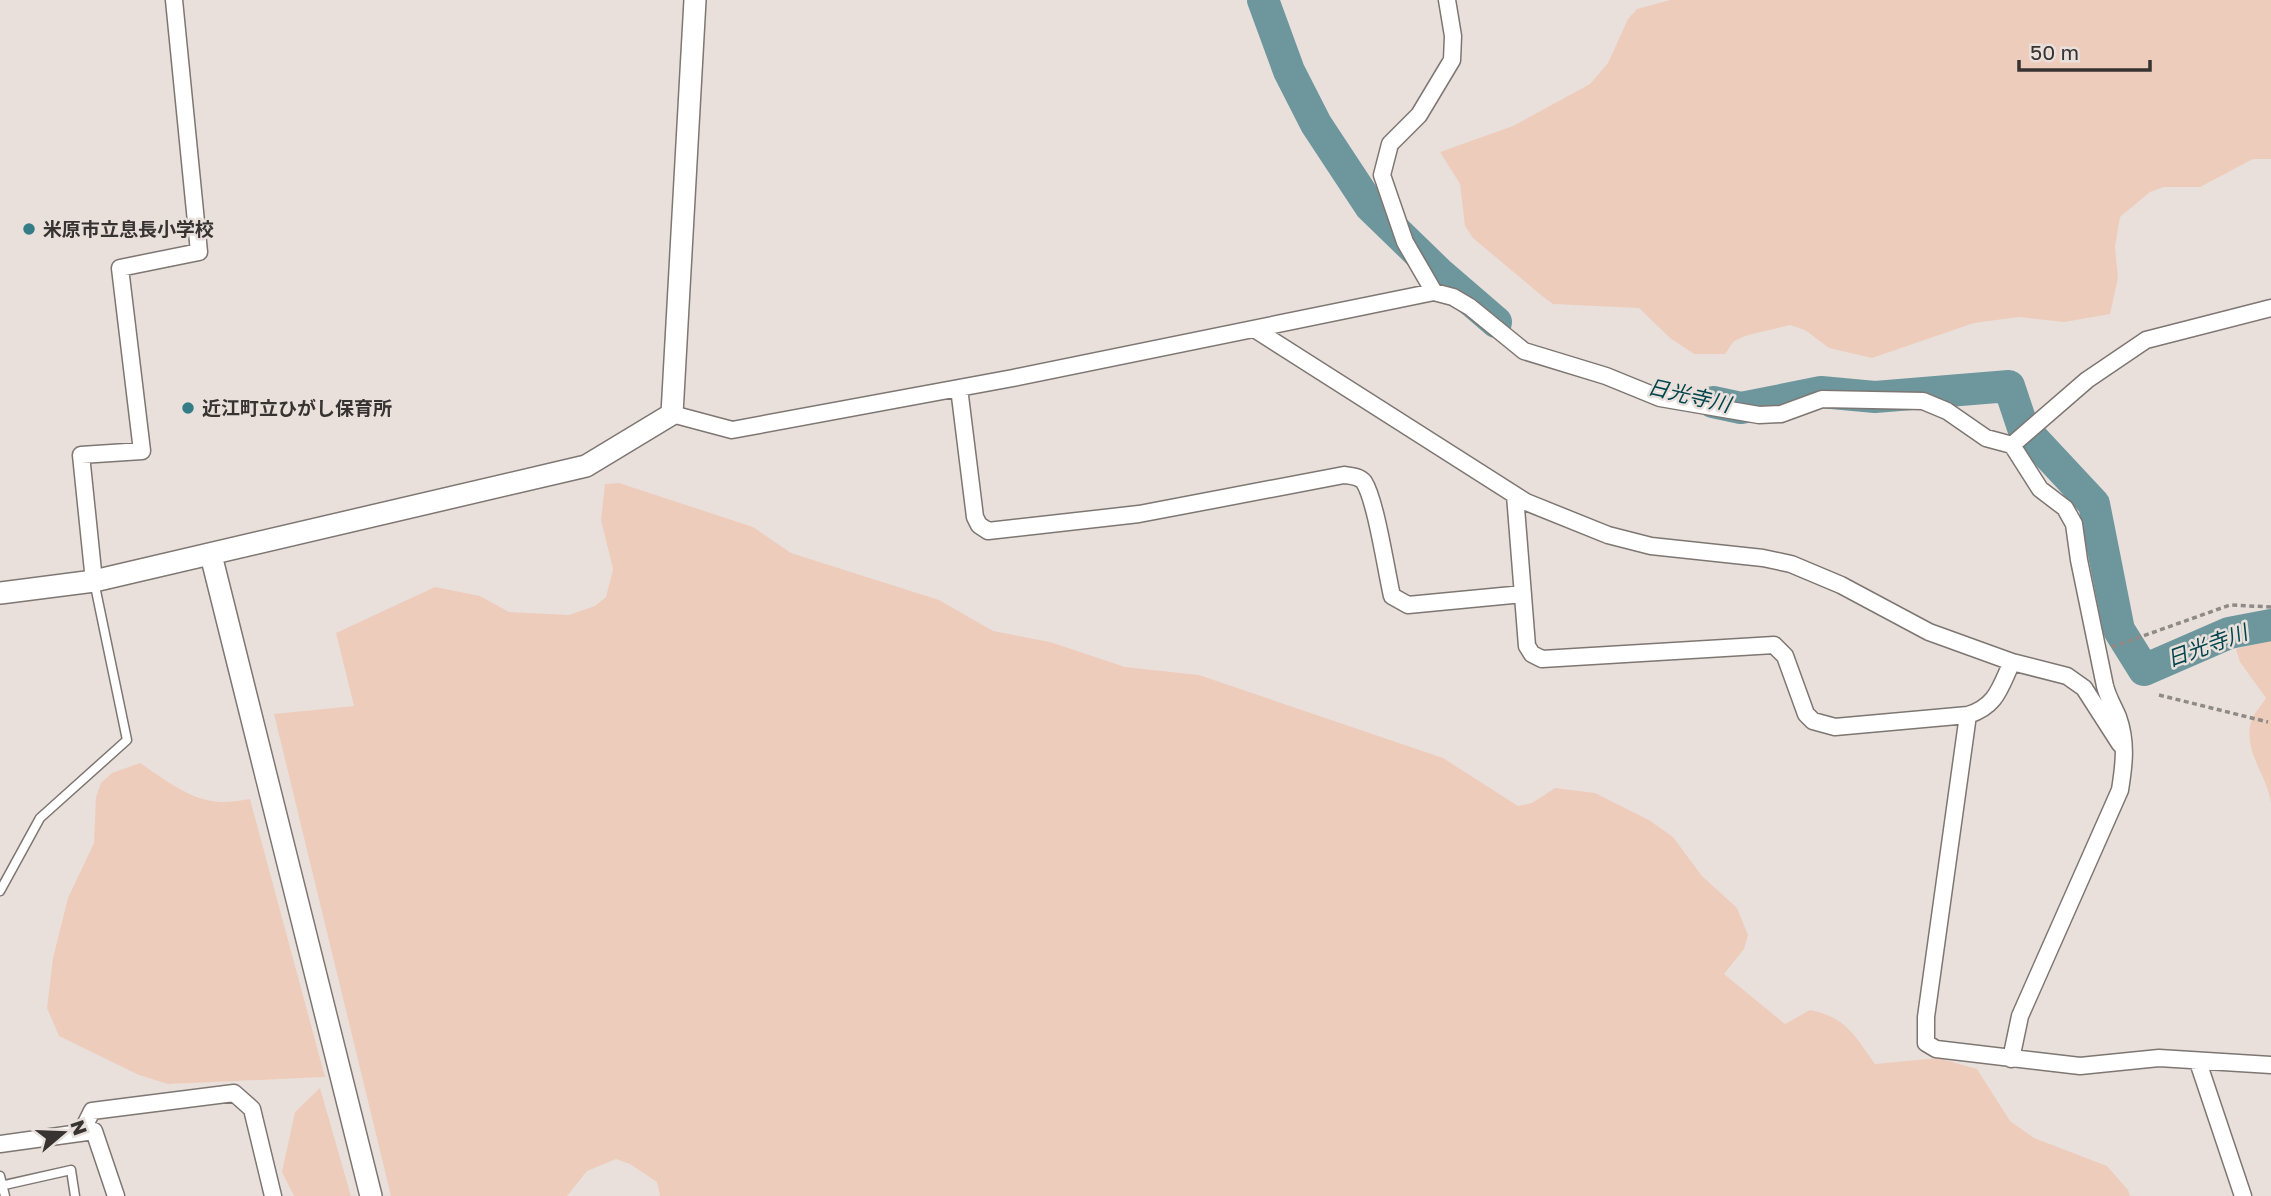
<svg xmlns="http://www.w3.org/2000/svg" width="2271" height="1196" font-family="'Golos Text','Noto Sans JP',sans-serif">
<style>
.green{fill:#ecb}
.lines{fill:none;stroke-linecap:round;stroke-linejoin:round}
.river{stroke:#6d979d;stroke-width:32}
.service-casing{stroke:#7e7672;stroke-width:11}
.minor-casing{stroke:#7e7672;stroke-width:19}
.tertiary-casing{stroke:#7e7672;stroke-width:24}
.path{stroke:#908a87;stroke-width:3.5;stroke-dasharray:5 3.5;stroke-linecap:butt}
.service{stroke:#fff;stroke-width:8}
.minor{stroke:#fff;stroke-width:16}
.tertiary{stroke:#fff;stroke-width:21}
.poi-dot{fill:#357d86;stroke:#e9e0dc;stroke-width:2.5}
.labels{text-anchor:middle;stroke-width:5;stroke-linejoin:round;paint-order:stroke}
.poi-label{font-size:19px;font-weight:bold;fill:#373331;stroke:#e9e0dc;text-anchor:start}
.water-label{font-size:21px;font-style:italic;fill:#01454d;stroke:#e9e0dc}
</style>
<rect width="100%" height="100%" fill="#e9e0dc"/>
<!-- green -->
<path class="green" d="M1670,0h601v159h-18l-53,28h-36l-14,5 -30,25 -5,30 3,31 -8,36 -46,8 -45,-5 -45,6 -102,35 -43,-10 -24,-18 -15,-5 -42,10 -14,6 -9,13h-31l-24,-16 -31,-30 -86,-4 -11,-8 -69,-58 -8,-12 -5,-42 -20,-32 73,-26 77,-42 18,-21 20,-44 9,-10z
M619,483l134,44 38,26 148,47 54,31 57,11 75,25 74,8 244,83 75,48 14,-3 23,-15 40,5 54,27 24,17 29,39 35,32 11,27 -4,14 -20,25 61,50 25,-14c36,7 45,26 65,54l63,-6 39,11 33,52 24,17 73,28 21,24 2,6h-1470l-3,-14 -27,-18 -14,-5 -29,12 -20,25h-176l-117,-482 80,-8 -18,-73 99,-46 45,9 29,16 60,3 26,-9 11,-9 7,-28 -12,-49 4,-36z
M2271,640v164c-3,-28 -28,-52 -20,-82 2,-8 11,-17 15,-24l-26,-36 -4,-13z
M140,763c24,16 52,39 83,39 9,0 19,-2 27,-3l75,278 -157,7 -29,-9 -80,-39 -12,-28 6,-50 15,-60 26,-55 2,-46 5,-14 11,-10z
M320,1088l31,108h-57l-12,-24 13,-60z"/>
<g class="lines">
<!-- river -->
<path class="river" d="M1263,0l26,71 27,53 54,82 68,66 58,50
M1713,402l28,6 80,-16 54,5 134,-11 14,42 71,76 25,126 25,40 85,-37 42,-8"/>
<!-- service casing -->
<g class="service-casing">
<path id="service" d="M0,891l40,-73 87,-78 -33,-159
M0,1176l5,20
M0,1186l71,-16 4,26"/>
</g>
<!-- minor casing -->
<g class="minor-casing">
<path id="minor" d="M1434,292l-29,-50 -23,-67 8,-31 29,-29 33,-55 1,-24 -6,-36
M1256,330l270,172 82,33 43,11 112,12 28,6 50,21 88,47 83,30 55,14 17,12 36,56
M959,388l16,129 4,8 9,6 151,-17 205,-39c7,1 15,1 20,7 12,19 22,88 28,114l16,9 115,-11
M672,414l60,16 281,-52 421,-86 19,5 17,10 54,44 82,25 54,22 99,17 22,-1 41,-15 101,2 24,10 39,27 26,7 28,44 25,19 9,16 5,36 26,126c3,12 9,21 13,31 9,25 6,48 2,73l-100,226 -9,43
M2012,445l75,-65 59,-40 125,-32
M1515,495l12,151 5,8 10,5 232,-14 11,11 21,58 7,7 22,6 133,-12c29,-9 32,-28 44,-53
M94,581l-13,-126 61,-4 -22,-183 79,-16 -25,-252
M1968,715l-42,302v26l10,6 144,17 79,-8 112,7
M2198,1062l45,134
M81,1133l11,-22 142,-18 18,16 21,87
M0,1144l94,-13 22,65"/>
</g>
<!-- tertiary casing -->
<g class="tertiary-casing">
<path id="tertiary" d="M211,555l160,641
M0,593l94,-12 492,-115 86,-52 23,-414"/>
</g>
<!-- path -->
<path class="path" d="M2112,647l118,-42 41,2
M2159,695l109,27"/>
<!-- service -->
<use href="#service" class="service"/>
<!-- minor -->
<use href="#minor" class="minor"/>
<!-- tertiary -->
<use href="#tertiary" class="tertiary"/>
</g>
<!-- markers -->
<g class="poi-dot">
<circle cx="29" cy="229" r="7"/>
<circle cx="188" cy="408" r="7"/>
</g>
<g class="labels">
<!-- poi labels -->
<g class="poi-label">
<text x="43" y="236">米原市立息長小学校</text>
<text x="202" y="415">近江町立ひがし保育所</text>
</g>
<!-- water labels -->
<g class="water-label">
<text transform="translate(1689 396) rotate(13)" y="7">日光寺川</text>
<text transform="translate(2207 646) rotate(-20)" y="7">日光寺川</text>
</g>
</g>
<!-- north arrow -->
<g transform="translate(63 1133) rotate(71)" stroke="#e9e0dc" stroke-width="5" paint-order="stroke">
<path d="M0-5L12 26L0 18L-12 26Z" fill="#373331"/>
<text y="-10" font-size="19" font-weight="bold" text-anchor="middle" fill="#373331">N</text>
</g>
<!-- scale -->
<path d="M2019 60v10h131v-10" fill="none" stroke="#373331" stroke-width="3.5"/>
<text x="2030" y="60" font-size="21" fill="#373331" stroke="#e9e0dc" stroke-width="5" paint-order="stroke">50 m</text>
</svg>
